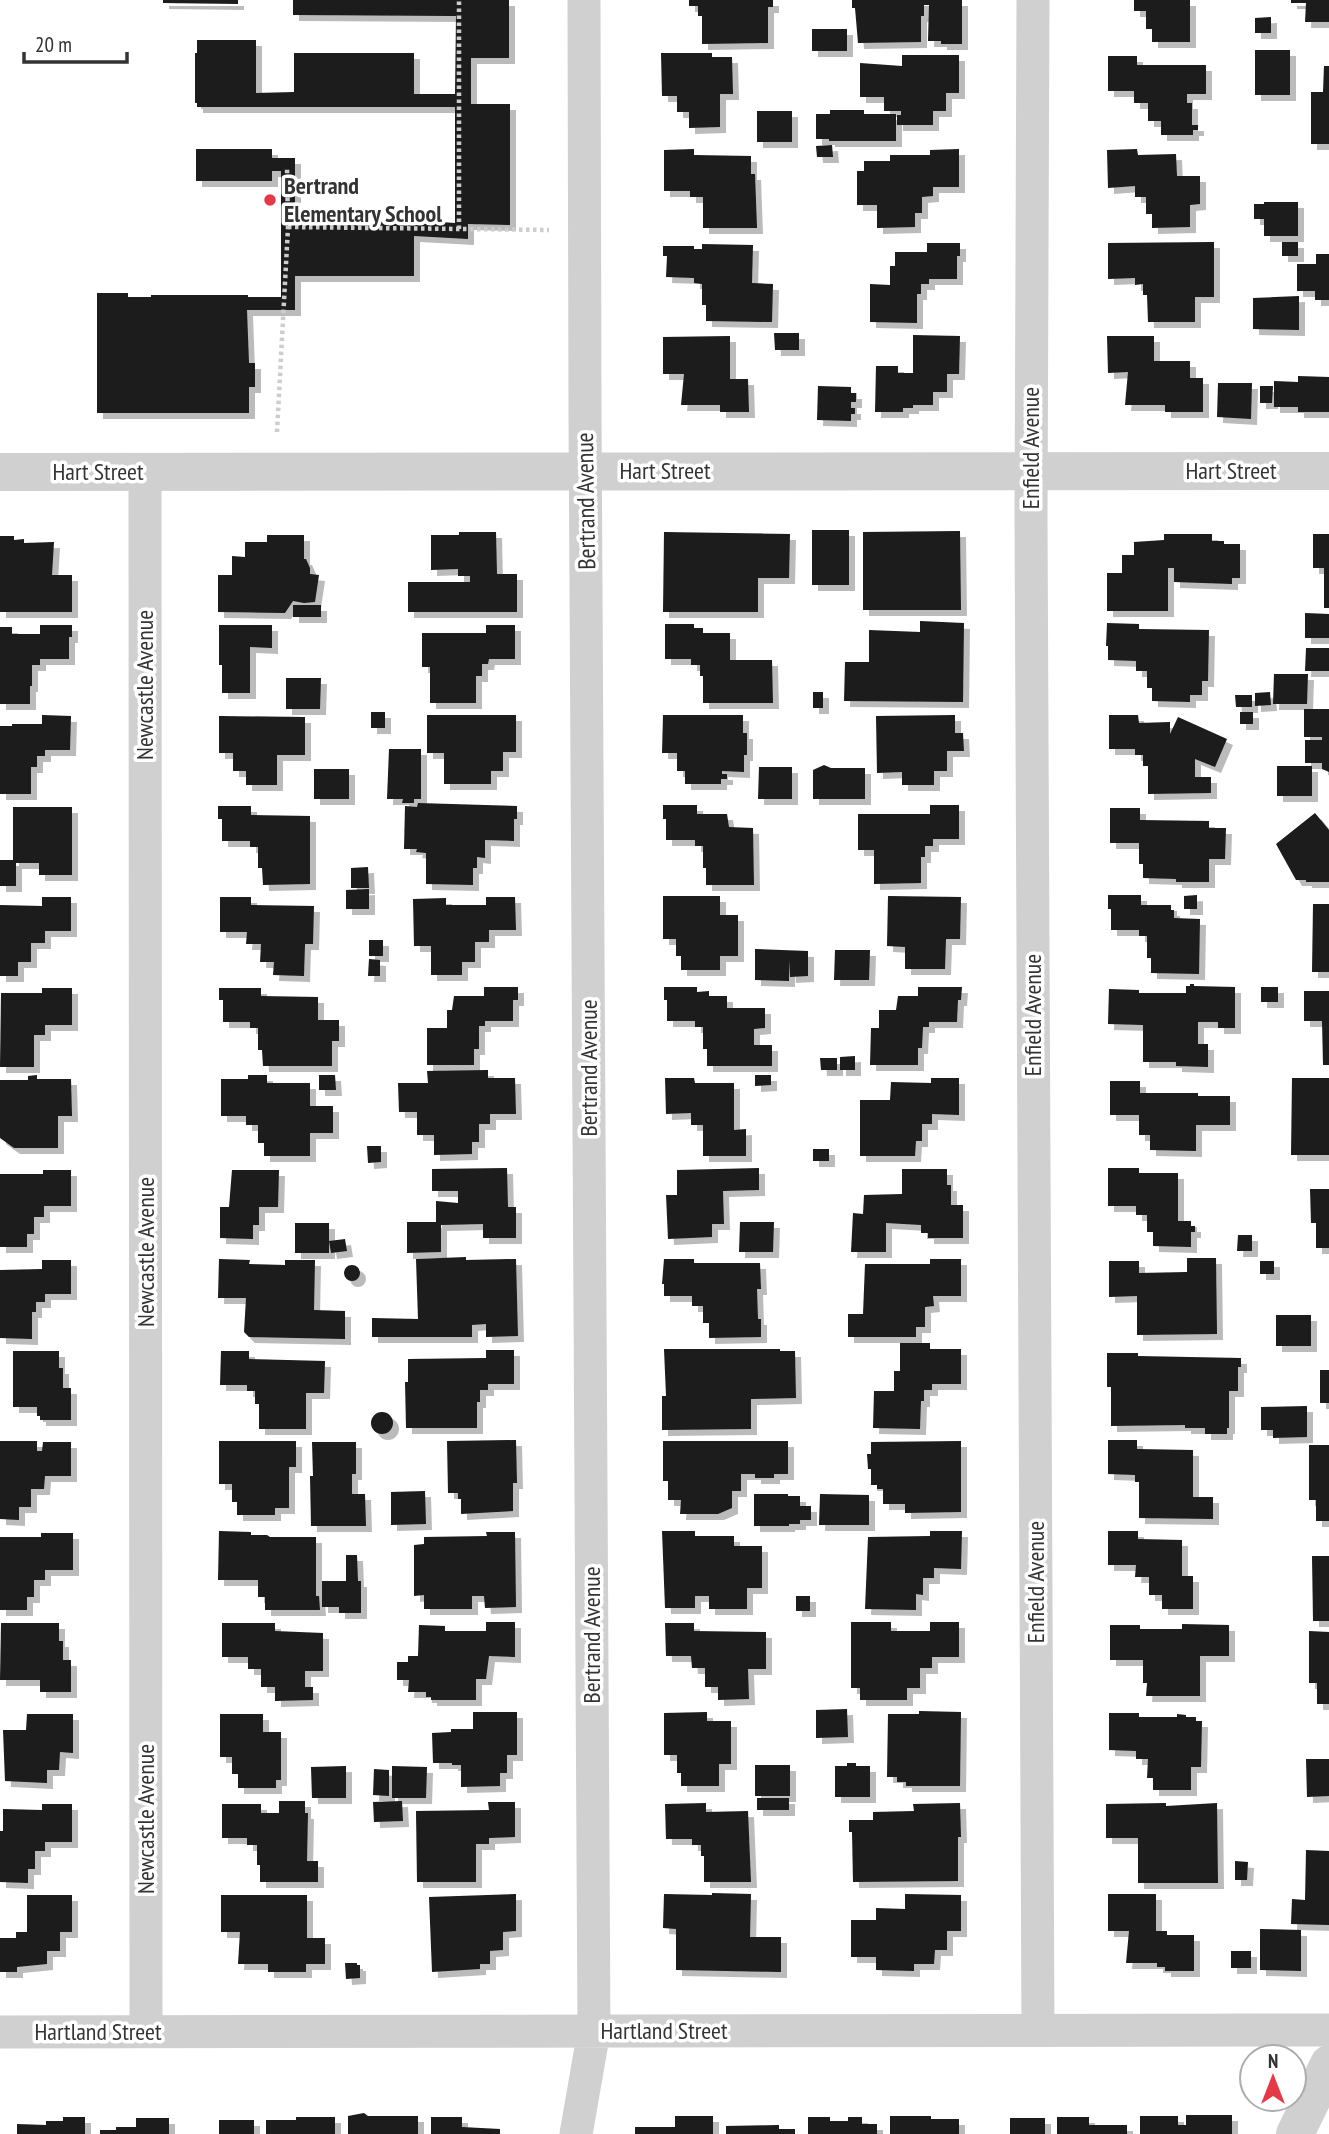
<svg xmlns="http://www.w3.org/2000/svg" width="1329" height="2134" font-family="'PT Sans Narrow',sans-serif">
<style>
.building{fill:#1a1a1a;filter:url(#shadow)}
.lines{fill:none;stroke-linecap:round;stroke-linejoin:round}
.path{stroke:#cdcdcd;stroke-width:4.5;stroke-dasharray:3.5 3.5;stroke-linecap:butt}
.minor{stroke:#d0d0d0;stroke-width:33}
.tertiary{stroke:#d0d0d0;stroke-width:38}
.poi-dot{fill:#e63946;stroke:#fff;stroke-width:2.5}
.labels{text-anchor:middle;stroke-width:7;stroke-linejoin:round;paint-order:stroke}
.poi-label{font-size:24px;font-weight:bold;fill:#333;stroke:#fff;text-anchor:start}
.street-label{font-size:24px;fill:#333;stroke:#fff}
</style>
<defs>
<filter id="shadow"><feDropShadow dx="6" dy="6" stdDeviation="0" flood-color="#0004"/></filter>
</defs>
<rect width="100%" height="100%" fill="#fff"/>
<!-- building -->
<path class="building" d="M163,0h75v4l-75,-1z
M293,0h216v58h-38v46h39v121l-42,-1v15l-54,-3v40h-119v34h-48l2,53h6v24h-6v26h-152v-120h31v4h23v-2h97v2h33v-126h-9v10h-76v-32h76v9h23v64l133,-1 27,2v-116h-258v-4h-2v-50h2v-13h59v53l38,-1v-39h120v41h41l1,-78 -163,-1z
M689,0h84v7h-5v36l-66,1v-28h-4v-10h-9z
M852,0h110v44h-21v-3h-13l1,-36h-5v11h-3v26l-63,1 -3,-35h-3z
M1134,0h56v42h-38v-13h-6v-18h-12z
M1291,0h38v22h-24l1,-19h-15z
M1271,17v16h-16v-15z
M812,29h35v22h-35z
M1255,50h35v45h-35z
M661,53h51v4h20l1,37h-13v33l-31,1v-16h-12v-16h-15z
M902,55h57v38h-13v18h-13v14h-36v-10h4v-4h-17v-14h-24v-34l42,3z
M1108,56h29v9h69v29h-19v9h5v22h6v5h-5v5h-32v-14h-13v-18h-14v-12h-26z
M1324,66h5v78h-18v-52h12z
M830,110h34v4h32v27h-67v-2h-13v-25h14z
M757,111h35v31h-35z
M832,145l1,12h-16l-1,-11z
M694,149v6l57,1v18h4l2,54h-54v-31h-13v-6h-26v-41z
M959,149v38h-26v9l-11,1v16h-7v14l-38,1v-23h-20v-34h7v-10h26v-6h40v-5z
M1137,149l1,6 38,-1 1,22h23v28l-10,1v22l-38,1v-14h-6v-17h-11v-11l-27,2 -1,-38z
M1264,202h34v34h-34v-17h-10v-15h10z
M1214,242v55h-19v25h-47l-1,-27h-4v-11l-8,1v-7l-27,1v-36z
M1282,242h16v14h-16z
M927,243h33v13h-3v23h-28v5h-8v10h-4v29l-47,-1v-38l20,1v-19h5v-14h32z
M702,244l51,1 -1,38 21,1 -1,38 -66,-1v-16h-4v-21l-8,-1v-5l-28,-1 1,-21h-4v-10h31v3h8z
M1316,254h13v46h-14v-9h-18v-27h19z
M1299,296v34l-46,-1v-31z
M774,333h25v17h-24z
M913,335l47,1 -1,38h-12v18h-14v13h-20v3h-10v4h-28l1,-46h22v7h15z
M730,336v43h18l1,33h-29v-7h-39l3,-31h-21v-37z
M1107,336h47v25h36v17h13v34h-38v-7h-40l3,-33 -20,1z
M1298,376l31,1v35h-31v-5h-24v-26l24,1z
M1218,383h34l-1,36 -34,-2z
M818,386l33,1v6h5v9h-5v6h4v6h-4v7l-34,-1z
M1260,386h13l-1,17h-12z
M812,530h37v55h-37z
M960,531l1,79h-98v-78z
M459,532h37l1,42h20v38h-109v-30h62v-6h-12v-7l-27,1v-35h28z
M664,532l126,2 -1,44h-31v34h-95z
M1164,534h48v7h12v3h16v34h-8v6l-58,-2v-14h-6v43h-61v-38h15v-18h12v-13l30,-2z
M1313,534h16v74h-5v-40h-11z
M267,535h37v24h2l4,9v6l9,1 -4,27 -11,1 -11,-2 -8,12 -67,-1v-37h14v-19l13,1v-15h22z
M0,536h14v4l10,-1v4l30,-1 -2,33h20v37h-72z
M293,605h28v12h-28z
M1305,613l24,1v24h-24z
M920,621l44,2 -1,79 -119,-1 1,-39h24v-32l51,2z
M1107,623l32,1v5l70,1 -1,51h-6v14h-12v7l-38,-1v-13h-5v-17h-11v-10l-28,-1v-14h-2z
M665,624h29v4h9v5h27v27h42l1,43h-70v-27h-3v-11h-9v-6h-26z
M40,625h32v12h-3v22h-29v6h-8v21h-2v18h-30v-77h12v7h28z
M219,625h53v23l-22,-1v46h-28v-28h-3z
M486,625h29v34h-26l-1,5h-6v12h-6v27h-46v-36h-8v-34h64z
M1306,648h23v23h-24z
M1274,674h34l-1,30h-34z
M286,678h35l-1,31h-34z
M813,692h10v16h-10z
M1270,692l1,13 -16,1v-13z
M1235,695h17v12h-16z
M1304,709h25v63l-7,-3v-6h-17v-23h17v-3h-18z
M371,712h14v16h-14z
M1240,712h13v12h-13z
M42,715l29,1 -1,34h-25v6h-8v11h-6v27h-31v-68h12v-2h30z
M427,715h89v37h-13v19h-12v13h-47v-31h-17z
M663,715h80v18h4v22h-3v17l-22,-1v3h5v5h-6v5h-36v-13h-8v-18h-15z
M955,715v18h8l1,18h-17v20h-13v14h-32v-13l-25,1 -1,-57z
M1109,715h29l1,8 31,-1v12l8,-17 49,22 -12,28 -20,-8v18h16v16l-63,1v-28h-5v-11h-8v-6h-26z
M219,716l86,1v38h-28v30h-31v-14h-13v-18h-14z
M389,749h32v50h-7v4h-12l1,-4h-16z
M824,765l7,3h34v31h-52v-29z
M1277,766h35v30h-35z
M759,767h33v32h-34z
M314,769h35v30h-35z
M418,803l99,3v13h-3v22l-29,-1v18l-8,-1v11h-4v17l-47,-1v-31l-10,-1 1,-3h-13l1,-43 12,1z
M663,805h34v9h30l2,13 24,1 1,57h-48v-17h-3v-22h-8v-6h-29v-21h-3z
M930,805h29v34h-26v7h-8v11h-4v26l-47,1v-34h-16v-36h72z
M218,806h33v9l59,1v68l-47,1 -1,-17h-4v-21h-8v-6h-28v-22h-4z
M13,807h59v68h-33v-12h-23v23h-16v-26h13z
M1110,808h30v12l69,1v7h17l-1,31h-16v23h-33v-3l-33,-1v-14h-4v-21h-29z
M1315,813l14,17v52h-23v-2h-10l-20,-36z
M368,867l1,21h-18v-20z
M369,889v20h-23v-19z
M1108,895h33v10h30v5h3v8l26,1 -1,55 -48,-1v-15h-4v-22h-8v-6h-28v-21h-3z
M1197,895v14h-13v-13z
M663,896h57v19h18v41h-18v14h-39v-14h-5v-17h-13z
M888,896l73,1 -1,42h-14l-1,30h-40v-22l-18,-1z
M42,897h29v34h-26v12h-14v19h-13v14h-18v-71l42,1z
M220,897h31v8l63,1 -1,38h-8l-1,32 -31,-1 1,-13h-14l1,-18h-15l1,-12h-27z
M486,897h29l1,33h-27v12h-14v20h-13v13h-31v-29h-17l-1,-47 33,-1v7h40z
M1313,904h16v68h-17z
M369,940h14v16h-14z
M755,949l53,2v25l-18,1 -1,-17v21l-34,-1z
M835,950h35l-1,30h-35z
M369,959l11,1v16h-12z
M1190,984h4v2l41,1v41h-17v-6h-20v22h10v23l-32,-1v-4h-33v-37l-35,-1 1,-35 30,1v3h47v-7h4z
M484,987h34v13h-5v21h-28v5h-6v23h-5v16h-47v-37h20v-18h5l2,-14h30z
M664,987h33v5l12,-1v5h18v12h38v20l-11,1v16h18v21h-65v-17h-4v-22h-8v-6h-28v-21h-3z
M918,987h44l-1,13h-3l-1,22h-28v5h-6l-1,21h-4v17h-48l1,-37h8v-18h17l2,-14h20z
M1261,987h17v15h-17z
M42,988h30v37h-27v10h-11v32h-34l1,-74h41z
M219,988h42v8l57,1v23h21v21h-7v25h-69l-1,-16h-4v-22h-8v-6h-27v-22h-4z
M1304,991h25v74h-6l-1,-44h-18z
M855,1056v14h-15v-13z
M820,1058h17v12h-16z
M488,1070v8h27l1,36h-26v10h-11v18h-7v12l-38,1v-20h-17v-23h-18l-1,-29h30l-1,-12z
M37,1075v4h34l1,37h-14v32h-44l-14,-10v-58h28v-4z
M248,1075h19v8h43v23h23v27h-23v23h-46v-13h-6v-18h-12v-9h-25v-37h27z
M319,1075h16l1,15h-17z
M755,1075h16v10l-16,1z
M665,1078h29l1,5h39v47l12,-1v27h-43v-31h-12v-12l-25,1z
M931,1078h28v37l-27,-1v10h-10v17h-6l-1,15h-55v-56h30l1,-18 40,1z
M1292,1078h37v77h-38z
M1110,1081h30v12h58v3h32v29h-34v26l-46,-1v-15h-11v-20h-29z
M367,1146h14v16l-13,1z
M813,1149h16v12h-16z
M507,1168l1,39h8v31h-33v-14l-42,1v27l-34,1v-31h29v-21l22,2v-12h-26v-22z
M759,1168v22l-36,1 1,33h-12v13l-44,2 -2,-44h11v-25z
M1108,1168h31v5h39v48h13v5h4v6h-4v15l-38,-1v-14h-6v-17h-11v-9h-28z
M902,1169h45v16h4v20h12v33h-35v-5h-7v-8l-35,-2v29h-35l2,-39 10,1 1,-19 38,-1z
M43,1170h28v36h-27v11h-10v17h-7v13h-27v-73h43z
M232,1170h47l-1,37h-19v18h-6v14l-33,-1v-31h9z
M1310,1189h19v59h-13v-25h-5z
M740,1222h34l-1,30h-34z
M295,1223h34v30h-34z
M1238,1235h14v16h-15z
M345,1239l2,12 -16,2 -2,-12z
M466,1257v3l50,-1 2,77 -32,1v-13l-14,1v12h-100v-19l46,1 -2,-60z
M1187,1258h29l1,76 -80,1v-39l-28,1v-36h30v12l48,-1z
M219,1259l31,1 -1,4 36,1v-5h30l-1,50 31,1v28l-96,-2 -5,-5 2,-34h-28z
M664,1259h30v4h66l1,26h-4l1,30h3v18l-52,1v-15h-6v-17h-11v-10h-28v-12h-2z
M930,1259h31v37h-28l1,10 -9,1v20h-9v10h-68v-23h15l2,-50h65z
M42,1260h29v34h-26v8h-9v10h-4v27l-32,-1v-68l42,-1z
M1260,1261h14v13h-14z
M344 1273a8 8 0 1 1 16 0a8 8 0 1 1-16 0Z
M1276,1315h35v31h-35z
M900,1343h30v6h31v35h-29v6h-8v11h-3l-1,28 -47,-1 1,-37h20v-20h6z
M664,1349h116v2h15l1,47 -45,1v30l-89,1v-34h4z
M486,1350h28v34h-26v6h-8v12h-3v26h-71l-1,-46h3v-23l78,-1z
M13,1351h46v17h4v20h8v32h-31v-4h-3v-9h-24z
M221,1351h28v8l76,2 -1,32h-18v36h-47v-25h-4v-13h-8v-6h-27z
M1107,1353h31v3l103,2v9h-3v24h-9v37h-2v6h-22v-6h-20v-3l-74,1v-39h-4z
M1320,1370h9v33h-9z
M1307,1406v31l-34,1v-8h-12v-23z
M371 1423a11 11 0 1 1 22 0a11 11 0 1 1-22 0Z
M516,1440l1,43h-4v28l-52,3v-15h-3v-6h-10l-1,-52z
M1108,1440h29v9l56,1v47h20v22l-74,-1v-36h-4v-7l-27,-1z
M0,1441h37v10h5l1,-9h28v34h-26l-1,13h-13v18h-12v13l-19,-1z
M219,1441h77v26h-7v41h-14v7h-38v-13h-5v-18h-13z
M663,1441h125v33h-14v4h-19v-4h-14v17h-9v17l-14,6h-38l1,-14h-13v-19h-5z
M961,1441v71l-56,1v-9h-22v-15h-6v-4h-6v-16h-3l-1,-15h4v-12z
M312,1442h44v32h-4v20h13l1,32h-55l-1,-50h3z
M1309,1445h20v76h-13v-21h-7z
M425,1491l1,33 -35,1v-33z
M754,1494h34v2h12v10h11v14h-11v4h-11v2h-35z
M820,1494l49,1v30h-50z
M219,1531l32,1v3h16l3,2h46v59h3l1,14h-55v-13h-7v-17h-40z
M662,1531h33v5h39v10h28v42h-15v21h-38v-13h-14v12h-30z
M930,1531h32l-1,38 -27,-1v10h-11v17l-7,-1v16l-51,-1 3,-72 62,-1z
M1108,1531h30v8l44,1v36h11v33h-31v-14h-13v-18h-14l1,-12h-28z
M486,1532h29l1,75 -31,1 -1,-12h-12v13h-48v-14l-10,1v-51l10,-1v-7l63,-1z
M41,1533h32v37h-28v10h-11v17h-7v13h-27v-73h41z
M346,1555h11l1,26h3v32h-22v-6h-17v-26h24z
M1312,1556h17v65h-16z
M796,1596h14v15h-14z
M486,1622h29v35l-26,-1 -3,23h-10v21h-45v-3h-5v-5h-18l1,-12h-12v-18h11v-6h10l1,-31 26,1v5h41z
M851,1622h40v9h39v-9h29v35h-27v11h-12v20h-13v12h-47v-12h-9z
M1,1623h58v18h4v19h8v32h-31v-12h-40z
M222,1623h53v8l48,2v38h-18v16h8v13l-38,1v-14h-14v-18h-13v-12h-26z
M665,1623h29v8l72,1v37h-18l1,30 -31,1v-13h-13v-19h-13l-1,-12h-25z
M1182,1624l47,1v31h-29v40h-54l1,-13h-4v-23h-33v-35h30v4h42z
M1309,1631l20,1v72h-12v-21h-8z
M847,1709l1,28 -32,1v-28z
M919,1711l42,1 -1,74h-54v-4h-9v-5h-10l1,-63h31z
M473,1712h44v43h-10v18h-7v13l-39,1v-22h-9v-2h-19l-1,-30 19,-1v-3h22z
M707,1712v9h24v43h-12v22h-38v-13h-4v-18h-13v-42z
M1109,1713h30v4h38v-3l9,1v2h10v4h6l-1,46h-10v23h-38v-12h-6l1,-19h-12v-8l-27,-1z
M27,1714h46v39l-13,-1 -1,18h-12v13l-42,-2 -2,-51h23z
M220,1714h43v18h18v48h-5v8h-38v-14h-6v-17h-12z
M1306,1759h23v37l-22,1z
M847,1763h9v3h14v31h-35v-31h12z
M755,1765h35v31h-35z
M346,1766v32h-34l-1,-31z
M392,1766l35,1 -1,31h-34z
M374,1769l15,1v26l-16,-1z
M757,1798h32v12h-32z
M279,1801h26v12h3l-1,48h11v21h-58v-17h-3v-20h-10v-7h-25v-34h39v9h18z
M402,1801l1,20 -29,1 -1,-20z
M488,1802h27v35l-26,1v6h-13v38h-59l-1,-71 73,-1z
M706,1803v9l42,-1 3,71h-47v-26h-3v-11h-9v-6h-26l-1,-35z
M960,1803l1,34h-3v44l-105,1 -1,-50h-3v-12h24v-8l41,-1 -1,-7z
M1166,1803v3l51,-3 1,80h-80v-45h-32v-34z
M42,1804h30v38h-27v9h-10v18h-7v14l-28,-1v-51h3v-22l39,1z
M1306,1850l23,1v74l-38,-1 1,-25 13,1z
M1235,1861l13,1 -1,18h-12z
M712,1893l39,1 -1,43h31v35l-105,-2v-41l-13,-1 1,-34 48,1z
M516,1894v37l-13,1v18l-13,1v13h-10v5l-48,3 -3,-75z
M905,1894l56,1v36h-14v19h-12l-1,14h-20v7l-38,-1v-13h-25v-37h25v-12l29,1z
M1108,1894h48v37h11v4h27v36h-29v-4h-8v-4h-31l3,-32h-21z
M27,1895h45v37h-12v19h-13v13l-30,3v5h-17v-34h16v-6h11z
M221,1895h86v43h18v26h-19v8h-38v-8h-30l2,-32h-19z
M1260,1929l41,1v41l-41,-1z
M1231,1951h20v17h-20z
M345,1963h12v2h3v13l-14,1z
M364,2113l4,3h50v18h-70v-18z
M1186,2115h46v19h-92v-18h38v9h8z
M675,2116h38v18h-78v-7h40z
M890,2116h41v3h28v15h-69z
M63,2117h22v17h-68v-10l29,1v-4h17z
M296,2117h39v17h-69v-14h30z
M431,2117h31v10l38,2v5h-69z
M808,2117h22v4h18v-4h14v7h15v10h-69z
M1057,2117h32v8h38v9h-70z
M136,2118h33v16h-69v-4h16v-3h20z
M1010,2118h35v16h-35z
M219,2120h35v14h-35z
M779,2125v4h16v5h-69v-8z"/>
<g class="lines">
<!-- path -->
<path class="path" d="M288,227l261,3
M459,229v-229
M277,432l11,-205 -1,-60"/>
<!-- minor -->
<path class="minor" d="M1033,0l-2,516 7,1514
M145,472l1,1559
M0,2032l1329,-2
M576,2134l18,-103 -9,-1621 -1,-410"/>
<!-- tertiary -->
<path class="tertiary" d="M0,472l1329,-1
M1295,2134l34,-70"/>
</g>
<!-- markers -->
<circle class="poi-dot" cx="270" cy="200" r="7"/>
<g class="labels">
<!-- poi labels -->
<g class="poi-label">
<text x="284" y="194">Bertrand<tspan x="284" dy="28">Elementary School</tspan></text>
</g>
<!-- street labels -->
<g class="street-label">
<text transform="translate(1031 448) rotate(-90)" y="8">Enfield Avenue</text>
<text x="665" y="479">Hart Street</text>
<text x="1231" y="479">Hart Street</text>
<text x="98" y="480">Hart Street</text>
<text transform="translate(586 501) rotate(-91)" y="8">Bertrand Avenue</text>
<text transform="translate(145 685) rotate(-90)" y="8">Newcastle Avenue</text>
<text transform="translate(1033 1015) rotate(-90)" y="8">Enfield Avenue</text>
<text transform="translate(589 1068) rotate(-90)" y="8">Bertrand Avenue</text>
<text transform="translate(146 1252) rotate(-90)" y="8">Newcastle Avenue</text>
<text transform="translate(1036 1582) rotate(-90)" y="8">Enfield Avenue</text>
<text transform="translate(592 1635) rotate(-90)" y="8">Bertrand Avenue</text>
<text transform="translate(146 1819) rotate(-90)" y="8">Newcastle Avenue</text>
<text x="664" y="2039">Hartland Street</text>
<text x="98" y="2040">Hartland Street</text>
</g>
</g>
<!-- north arrow -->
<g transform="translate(1273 2078)"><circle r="33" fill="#ffffff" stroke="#adadad" stroke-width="2"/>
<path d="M0-5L12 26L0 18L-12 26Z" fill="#e63946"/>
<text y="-10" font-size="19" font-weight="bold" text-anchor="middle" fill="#333333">N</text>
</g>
<!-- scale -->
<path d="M24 52v10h103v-10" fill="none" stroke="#333333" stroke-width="3.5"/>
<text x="35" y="52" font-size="21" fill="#333333" stroke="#ffffff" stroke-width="5" paint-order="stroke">20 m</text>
</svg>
